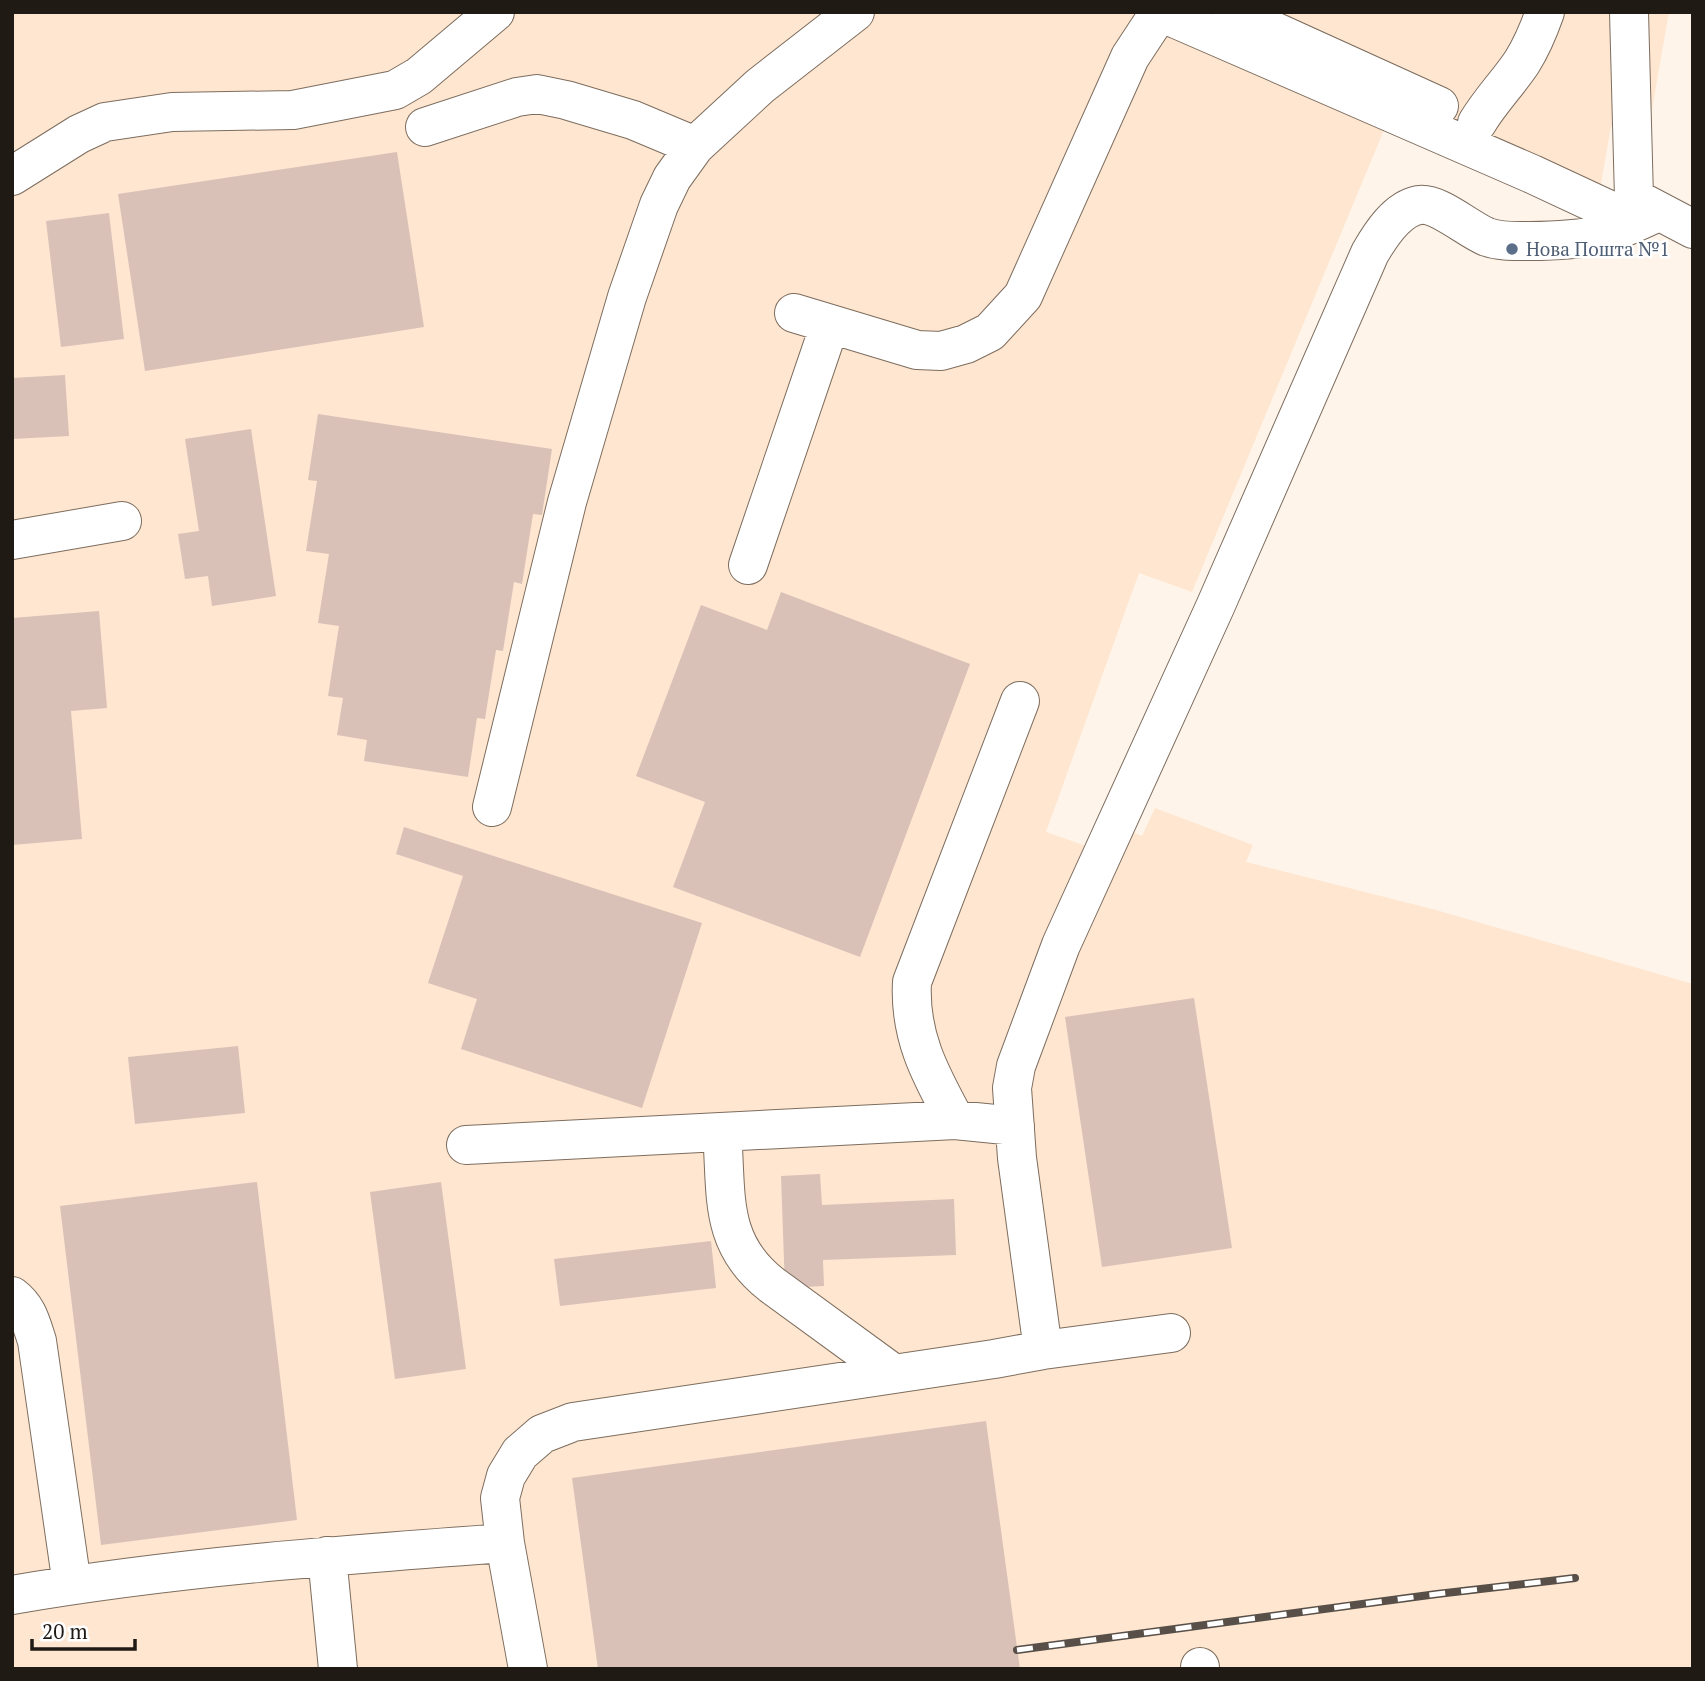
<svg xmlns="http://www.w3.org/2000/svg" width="1705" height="1681" font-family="'PT Serif',serif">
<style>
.built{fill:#fee6d0}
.building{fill:#d9c1b8}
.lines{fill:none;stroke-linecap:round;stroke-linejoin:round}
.minor-casing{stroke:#7d6d5e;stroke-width:40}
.minor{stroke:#fff;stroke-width:38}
.rail-casing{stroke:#574f48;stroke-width:8}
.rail{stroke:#fff;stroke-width:5;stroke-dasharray:16;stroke-linecap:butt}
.service-dot{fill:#5c6f8a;stroke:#fff;stroke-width:2.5}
.labels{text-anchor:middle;stroke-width:5;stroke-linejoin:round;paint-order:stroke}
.service-label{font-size:19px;fill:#4e5e75;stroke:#fff;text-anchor:start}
</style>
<rect width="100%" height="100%" fill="#fff4ea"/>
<!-- built -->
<path class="built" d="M12,12h1657l-22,126 -36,-12 -15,87 -210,-88 -194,467 -53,-19 -93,259 66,23 13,-26 17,7 13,-28 98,37 -7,17 190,48 257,74v685h-1681z"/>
<!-- building -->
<path class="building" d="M397,152l27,175 -279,44 -27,-177z
M109,213l15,126 -63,8 -15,-126z
M65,375l4,61 -57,3v-61z
M318,414l234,35 -10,66 -9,-1 -11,70 -8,-2 -11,69 -7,-1 -11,69 -8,-1 -9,59 -104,-16 3,-21 -30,-5 6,-37 -15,-2 11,-70 -21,-3 11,-69 -23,-3 11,-70 -9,-1z
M251,429l25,167 -64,10 -4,-30 -23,3 -7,-45 21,-3 -14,-92z
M781,592l189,72 -110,293 -187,-70 32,-85 -69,-26 65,-171 66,25z
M99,611l8,97 -36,3 11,128 -70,6v-227z
M404,827l298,96 -60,185 -181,-59 16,-50 -49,-16 35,-107 -67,-22z
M1194,998l38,250 -130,19 -37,-250z
M238,1046l7,67 -110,11 -7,-67z
M820,1174l2,31 132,-6 2,56 -133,5 1,26 -39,2 -4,-112z
M257,1182l40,338 -196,25 -41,-339z
M441,1182l25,187 -71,10 -25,-187z
M711,1241l5,47 -156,18 -6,-47z
M986,1421l34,248h-422l-26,-191z"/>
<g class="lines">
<!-- minor casing -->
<g class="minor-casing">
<path id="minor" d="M1232,12l207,94
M1629,12l5,186
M1477,123c13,-22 31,-40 45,-61 10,-16 17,-33 23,-50
M425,127l92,-30 20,-3 29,6 67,20 62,26
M12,176l67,-42 26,-12 67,-10 121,-2 102,-20 24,-14 76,-64
M1636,199l57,30
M794,313l123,37 24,1 25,-7 24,-12 33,-36 107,-239 25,-38 12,-3 9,3 356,155 103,48
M12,540l110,-19
M748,565l82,-241
M492,807l75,-305 60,-205 32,-92 13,-27 23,-32 65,-60 95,-74
M955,1120c-25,-46 -46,-84 -43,-138l108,-281
M722,1132c5,63 -4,111 50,153l122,89
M466,1145l489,-25 60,6
M12,1296c16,12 19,27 25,45l35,244
M1043,1350l128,-17
M505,1543l23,126
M327,1556l11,113
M12,1595c163,-28 329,-40 493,-52l-5,-45 6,-22 14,-23 22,-19 31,-12 421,-63 49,-9 -26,-192 -5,-70 4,-22 45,-121 154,-338 155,-354c11,-19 27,-44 49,-48 19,-3 50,25 68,32 14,5 28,4 42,4 26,0 50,-1 75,-7 19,-4 37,-15 55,-22
M1200,1667v2"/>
</g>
<!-- minor -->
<use href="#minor" class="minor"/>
<!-- rail casing -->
<g class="rail-casing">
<path id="rail" d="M1017,1650l420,-56 138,-16"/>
</g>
<!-- rail -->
<use href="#rail" class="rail"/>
</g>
<!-- markers -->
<circle class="service-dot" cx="1512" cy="249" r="7"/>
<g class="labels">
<!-- service labels -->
<g class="service-label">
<text x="1526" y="256">Нова Пошта №1</text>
</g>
</g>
<!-- border -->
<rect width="1705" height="1681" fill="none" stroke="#201a14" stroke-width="28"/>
<!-- scale -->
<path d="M32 1639v10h103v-10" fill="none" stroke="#201a14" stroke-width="3.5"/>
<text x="42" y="1639" font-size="21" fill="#201a14" stroke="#ffffff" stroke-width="5" paint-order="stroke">20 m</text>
</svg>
